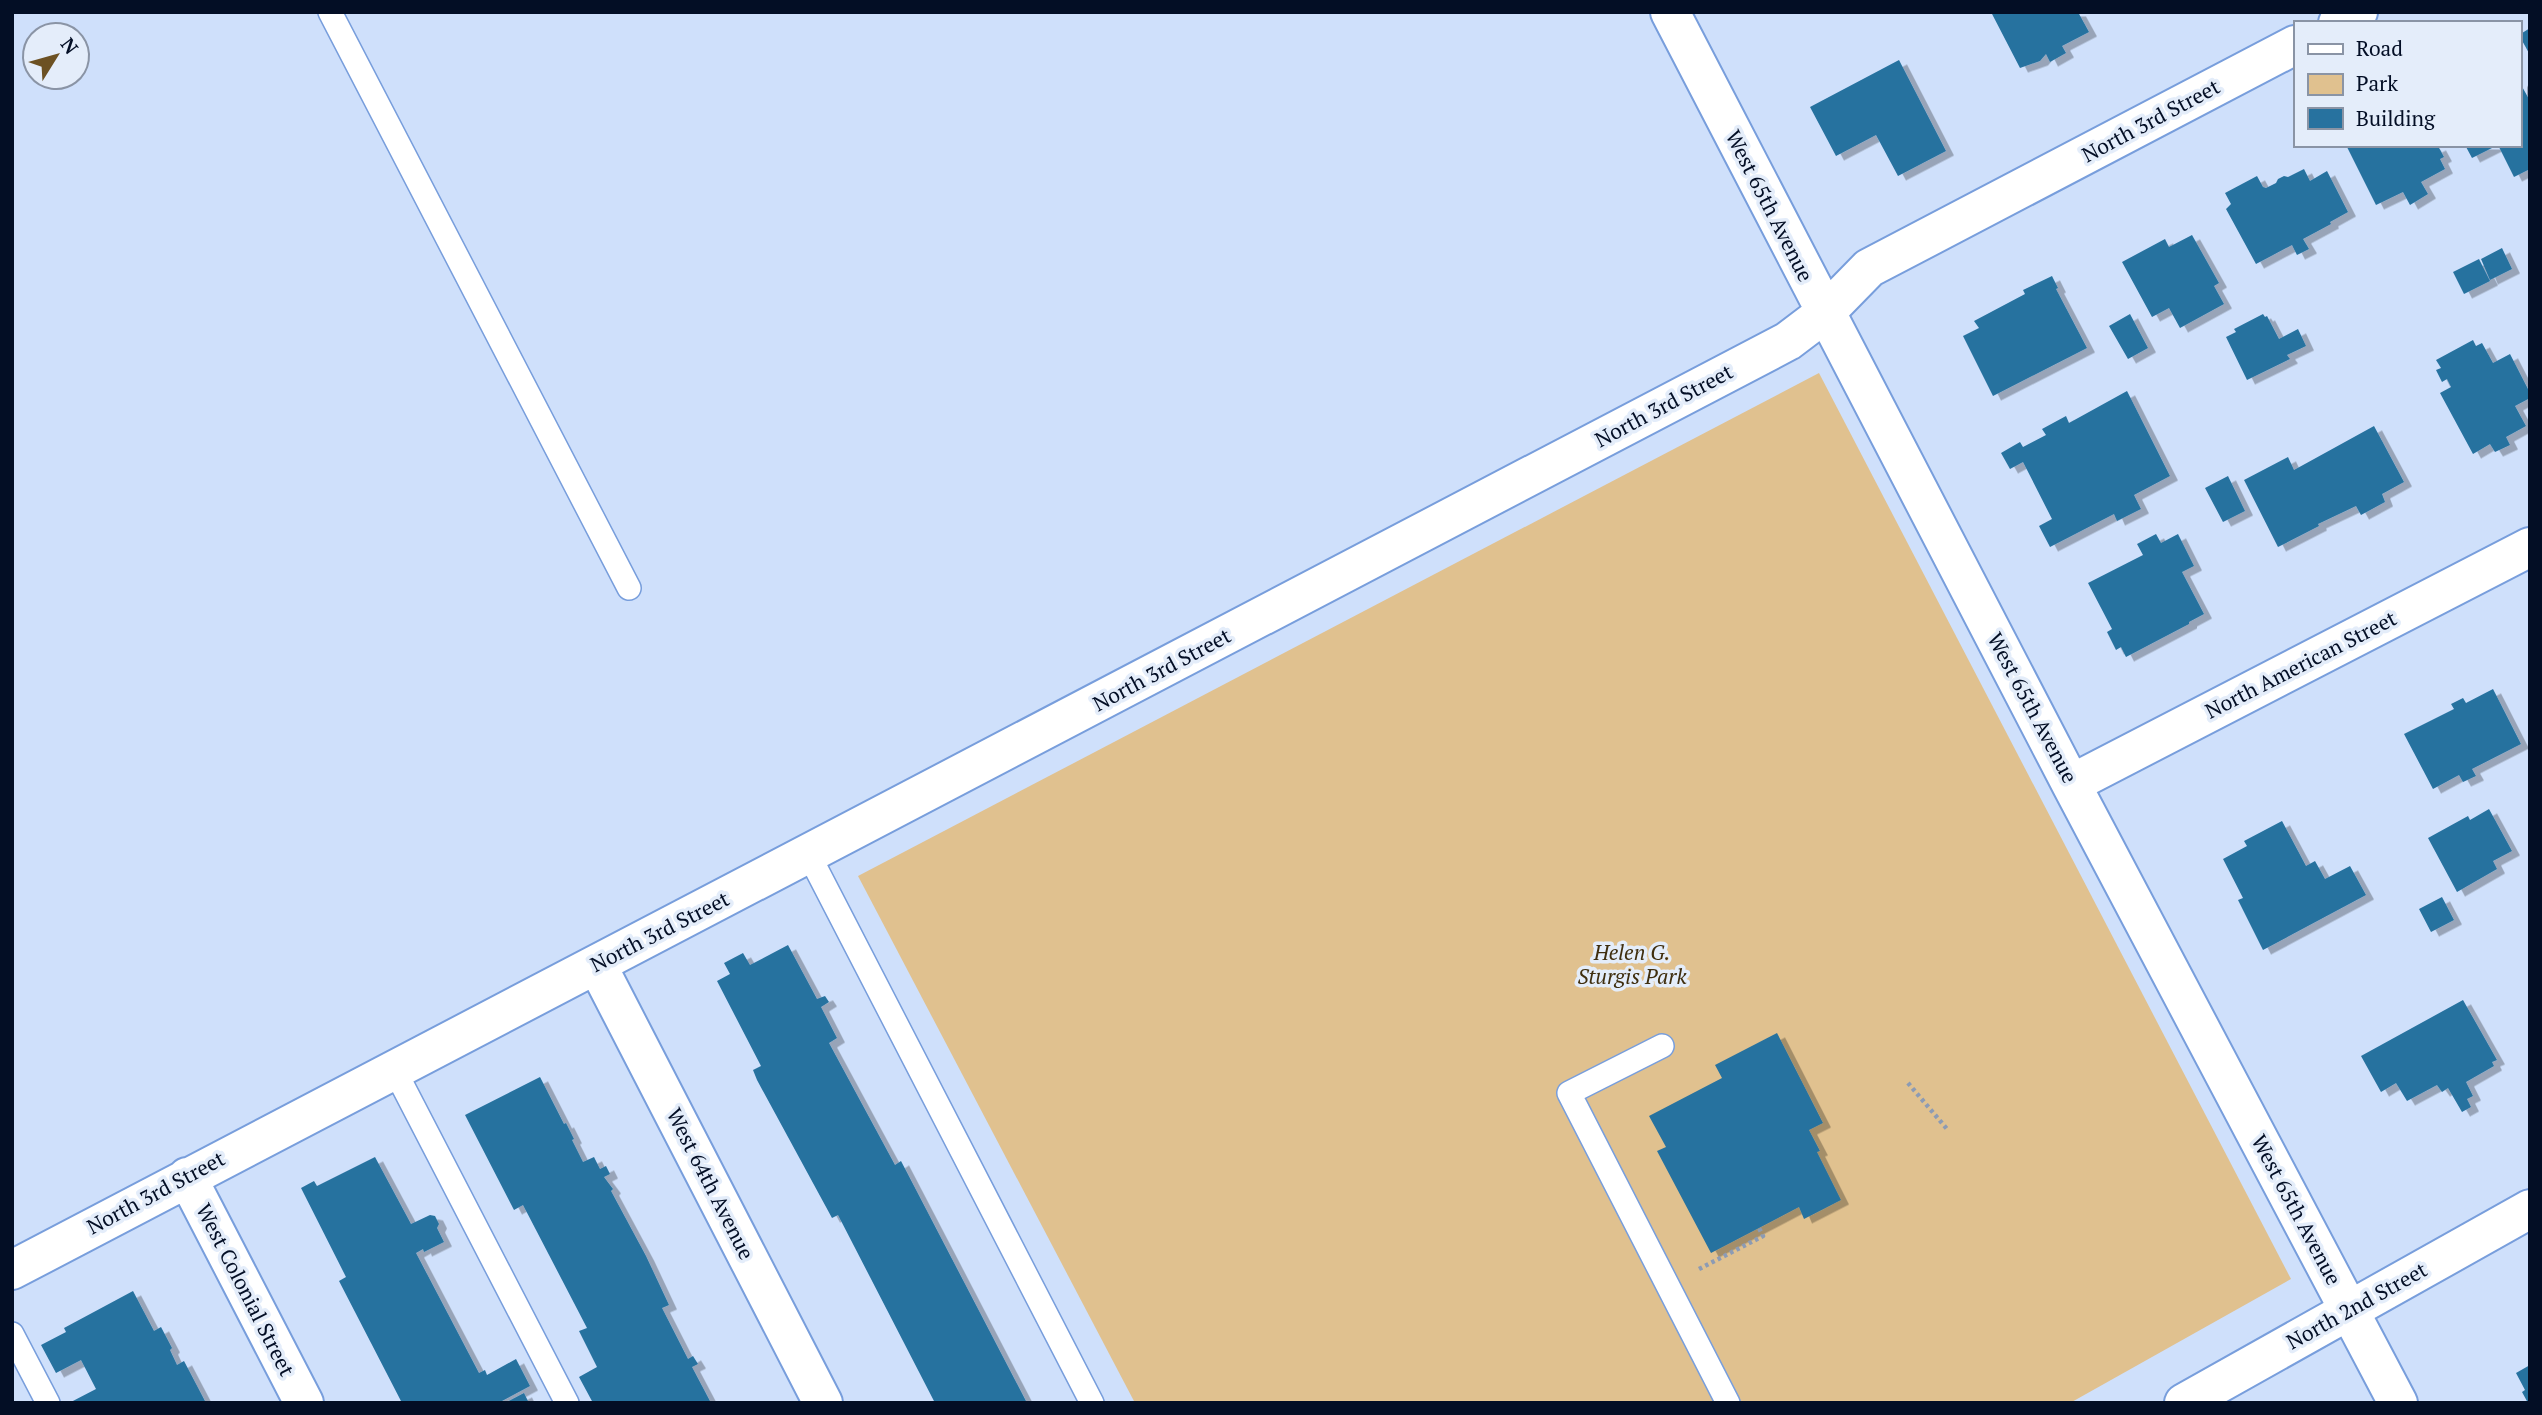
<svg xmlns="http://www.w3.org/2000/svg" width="2542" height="1415" font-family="'PT Serif',serif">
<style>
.green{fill:#e0c18f}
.building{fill:#27729f;filter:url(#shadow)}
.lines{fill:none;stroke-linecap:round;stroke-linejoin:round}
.service-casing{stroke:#789edc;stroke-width:26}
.minor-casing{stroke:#789edc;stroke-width:42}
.tertiary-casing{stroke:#789edc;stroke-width:42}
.path{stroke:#8c9bb4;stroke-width:4.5;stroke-dasharray:3.5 3.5;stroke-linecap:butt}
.service{stroke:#fff;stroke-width:23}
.minor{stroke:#fff;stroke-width:38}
.tertiary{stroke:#fff;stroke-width:38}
.labels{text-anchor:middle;stroke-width:7;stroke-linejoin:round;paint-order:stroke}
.street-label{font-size:21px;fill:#030e25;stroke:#e4edfa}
.park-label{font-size:21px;font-style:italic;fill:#3f2e0e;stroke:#e4edfa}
</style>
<defs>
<filter id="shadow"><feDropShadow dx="8" dy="4.5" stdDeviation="0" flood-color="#0004"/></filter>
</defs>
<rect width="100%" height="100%" fill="#cfe0fb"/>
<!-- green -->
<path class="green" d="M1819,373l472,906 -221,124h-935l-277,-527z"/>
<!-- building -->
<path class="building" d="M1991,12h87l11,20 -27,14 4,7 -16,9 -4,-8 -6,7 -20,7z
M2530,28v27l-11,-20z
M1899,60l47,91 -48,25 -22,-41 -40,21 -26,-49z
M2519,81l11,20v68l-16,8 -16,-32 -26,13 -7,-13h54z
M2346,145h86l2,3 4,-2 6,11 -4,2 5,10 -24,13 7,12 -18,11 -7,-13 -27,13z
M2304,169l6,12 17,-10 21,41 -18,10 1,2 -28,15 6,10 -12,6 -5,-10 -36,19 -30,-55 5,-5 -6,-11 32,-17 6,11 3,1 10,-5 2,-4 6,-3 4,1z
M2192,235l27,48 -5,3 10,18 -44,24 -11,-20 -17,9 -30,-55 43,-23 4,8z
M2502,248l10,21 -22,11 -9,-21z
M2479,259l11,22 -26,13 -11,-22z
M2052,276l6,12 -2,1 31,59 -94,48 -30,-60 16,-8 -5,-7 51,-27 -2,-4z
M2130,314l18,34 -20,11 -19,-33z
M2263,314l2,3 2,-1 12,23 19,-10 8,17 -19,9 3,4 -43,21 -21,-43 10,-5 -2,-3z
M2473,340l3,6 6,-3 11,20 17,-9 20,39v5l-15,8 11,20 -20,11 4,8 -15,7 -5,-8 -17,10 -33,-61 11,-6 -4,-8 -5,3 -6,-12 5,-2 -5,-8z
M2127,391l43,85 -36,19 7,14 -24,12 -3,-7 -64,33 -11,-21 13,-7 -29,-57 -13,7 -9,-16 19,-11 3,5 23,-12 -4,-6 24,-13 3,7z
M2374,426l30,56 -22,12 3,8 -24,13 -5,-9 -38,18 1,2 -41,21 -34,-67 44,-23 6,13z
M2228,476l17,35 -22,11 -18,-34z
M2156,534l5,9 17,-9 16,32 -12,6 22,42 -15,8v2l-63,33 -5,-10 -5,3 -9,-18 5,-3 -24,-46 55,-28 -6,-11z
M2493,689l28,55 -49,25 4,7 -13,6 -4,-7 -26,14 -29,-55 50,-25 -3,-5 12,-6 3,5z
M2489,809l23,42 -19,10 4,8 -40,23 -29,-54 40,-22 2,4z
M2282,821l24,45 9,-5 10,18 25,-13 16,29 -103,55 -25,-50 5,-2 -20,-39 24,-13 -3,-5z
M2442,897l12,23 -23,12 -12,-23z
M788,945l29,54 8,-3 4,6 -8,5 16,31 -8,5 66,122 6,-4 126,242h-92l-97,-188 -6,3 -75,-138 -4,-10 8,-4 -44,-85 13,-7 -6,-11 19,-10 7,12z
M2463,1000l34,60 -5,2 2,4 -28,16 7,14 -6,3 4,8 -9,5 -14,-24 -6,4 -5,-7 -30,16 -11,-18 -15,9 -20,-36z
M1777,1033l46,90 -14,7 11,21 -3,1 24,48 -37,19 -5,-12 -88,46 -54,-102 9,-4 -17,-31 73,-38 -7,-13z
M540,1077l24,47 2,-1 8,16 -2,1 11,22 11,-5 6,12 6,-3 4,8 -6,3 9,12 -2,2 35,65 23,49 -7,3 26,51 5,-3 5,8 -6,3 19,36h-118l-14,-26 18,-10 -18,-36 8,-3 -64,-123 -9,5 -49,-95z
M375,1157l36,67 19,-9 5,1 4,8 -2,4 7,14 -20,10 -1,-3 -7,4 63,120 6,-3 2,5 29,-16 14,27 -28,15 1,2h-101l-63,-122 7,-4 -45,-89 13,-7 3,5z
M133,1291l21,40 7,-4 11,21 -2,2 7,15 7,-4 22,42h-137l27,-14 -15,-29 -25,13 -15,-28 25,-13 -2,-4z
M2530,1365v38h-2l-6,-11 3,-2 -9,-17z
M524,1393l5,10h-24z"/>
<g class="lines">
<!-- service casing -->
<g class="service-casing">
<path id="service" d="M330,12l299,576
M809,855l283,548
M1662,1046l-93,47 159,310
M394,1069l173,334
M12,1334l36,69"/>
</g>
<!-- minor casing -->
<g class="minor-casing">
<path id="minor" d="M1670,12l401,772 327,619
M2338,23l20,-11
M2071,784l459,-237
M597,965l226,438
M187,1177l117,226
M12,1270l1776,-929 37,-28 44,-45 426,-223"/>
</g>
<!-- tertiary casing -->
<g class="tertiary-casing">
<path id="tertiary" d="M2184,1403l346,-194"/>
</g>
<!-- path -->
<path class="path" d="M1908,1083l39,46
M1699,1269l64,-33 -4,-8"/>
<!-- service -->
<use href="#service" class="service"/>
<!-- minor -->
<use href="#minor" class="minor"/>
<!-- tertiary -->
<use href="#tertiary" class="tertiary"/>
</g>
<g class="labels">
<!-- street labels -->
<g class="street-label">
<text transform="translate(2151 121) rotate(-28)" y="7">North 3rd Street</text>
<text transform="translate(1769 206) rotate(63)" y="7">West 65th Avenue</text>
<text transform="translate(1664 406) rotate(-28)" y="7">North 3rd Street</text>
<text transform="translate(2301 665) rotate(-27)" y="7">North American Street</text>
<text transform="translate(1162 670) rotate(-28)" y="7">North 3rd Street</text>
<text transform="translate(2032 708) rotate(62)" y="7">West 65th Avenue</text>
<text transform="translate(660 932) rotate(-27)" y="7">North 3rd Street</text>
<text transform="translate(710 1184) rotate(63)" y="7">West 64th Avenue</text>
<text transform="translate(156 1193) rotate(-28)" y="7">North 3rd Street</text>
<text transform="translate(2296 1210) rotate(62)" y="7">West 65th Avenue</text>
<text transform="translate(245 1290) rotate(63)" y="7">West Colonial Street</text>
<text transform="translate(2357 1306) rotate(-29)" y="7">North 2nd Street</text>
</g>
<!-- park labels -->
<g class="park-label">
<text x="1632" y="960">Helen G.<tspan x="1632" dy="24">Sturgis Park</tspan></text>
</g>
</g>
<!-- border -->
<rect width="2542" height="1415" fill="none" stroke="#030e25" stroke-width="28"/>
<!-- legend -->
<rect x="2294" y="21" width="228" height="126" fill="#e4edfa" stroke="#8a94a5" stroke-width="2"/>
<rect x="2308" y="44" width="35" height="10" fill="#ffffff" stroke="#8a94a5" stroke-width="2"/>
<text x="2356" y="56" font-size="21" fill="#030e25">Road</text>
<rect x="2308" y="74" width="35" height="21" fill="#e0c18f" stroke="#8a94a5" stroke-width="2"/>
<text x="2356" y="91" font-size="21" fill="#030e25">Park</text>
<rect x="2308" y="108" width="35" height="21" fill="#27729f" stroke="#8a94a5" stroke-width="2"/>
<text x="2356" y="126" font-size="21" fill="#030e25">Building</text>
<!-- north arrow -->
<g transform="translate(56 56) rotate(53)"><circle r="33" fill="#e4edfa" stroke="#8a94a5" stroke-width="2"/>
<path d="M0-5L12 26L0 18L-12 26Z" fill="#6c5123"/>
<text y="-10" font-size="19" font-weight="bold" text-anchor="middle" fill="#030e25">N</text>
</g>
</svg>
